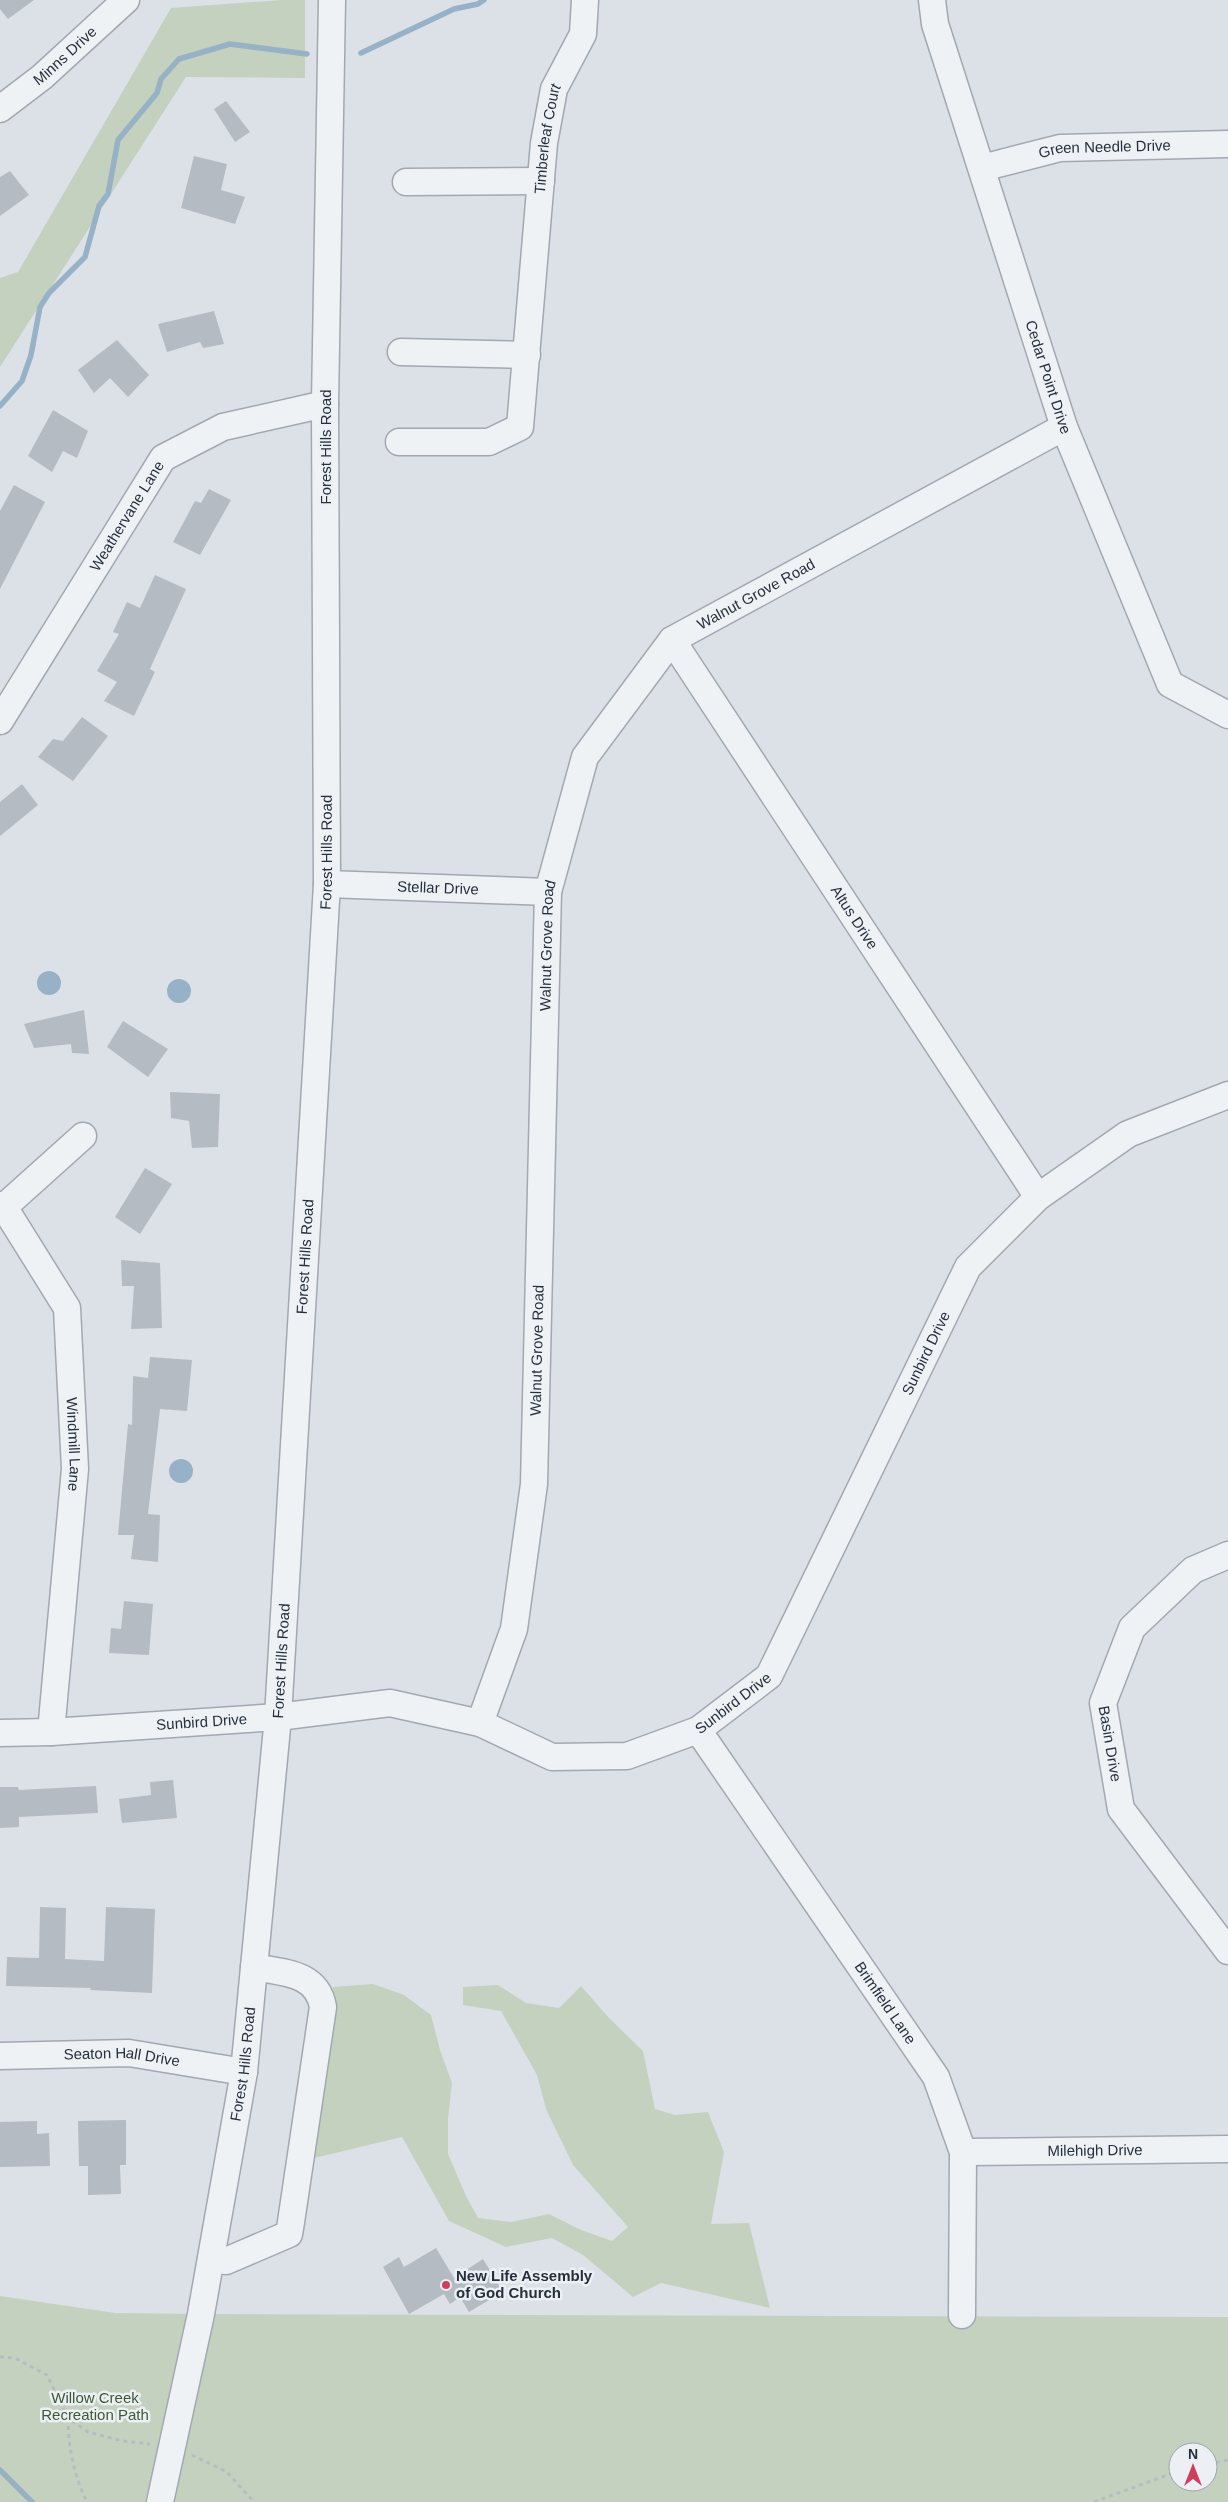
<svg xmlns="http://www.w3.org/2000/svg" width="1228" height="2502" font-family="Helvetica,sans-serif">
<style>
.green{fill:#c4d1be;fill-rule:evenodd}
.water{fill:#97b2c7}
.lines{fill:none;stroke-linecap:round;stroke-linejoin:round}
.stream{stroke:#97b2c7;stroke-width:5.5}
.building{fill:#b4bbc3}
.minor-casing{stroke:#a2a8b1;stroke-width:29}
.path{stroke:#b7bcc1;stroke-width:3;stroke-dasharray:4 4;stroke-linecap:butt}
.minor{stroke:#eff2f5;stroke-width:26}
.poi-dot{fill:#ce3f5e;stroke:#ecf0f4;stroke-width:2}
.labels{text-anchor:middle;stroke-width:5;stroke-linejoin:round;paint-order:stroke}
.street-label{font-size:15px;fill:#26303d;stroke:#ecf0f4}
.poi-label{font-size:15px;font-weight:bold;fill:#26303d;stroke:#ecf0f4;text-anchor:start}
.park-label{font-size:15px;fill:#3d5933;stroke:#ecf0f4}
</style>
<rect width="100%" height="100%" fill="#dce1e7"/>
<!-- green -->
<path class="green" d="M282,0h23v78l-119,-1 -186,290v-89l18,-6 153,-264z
M373,1984l31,11 27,20 9,35 12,33 -4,36v35l18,42 12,22 33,4 38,-8 32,16 31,11 16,-14 -55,-62 -27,-56 -9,-34 -36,-64 -38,-6v-18l35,-2 28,18 33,5 22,-22 28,32 34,33 12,58 20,6 33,-3 16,40 -13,72 38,-1 21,85 -109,-25 -28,14 -50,-42 -31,-17 -46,9 -57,-26 -47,-84 -92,22 23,-172z
M0,2296l115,17 86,1 1027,3v185h-1228zM1178,2452h30v30h-30z"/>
<!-- water -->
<path class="water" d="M37 983a12 12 0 1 1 24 0a12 12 0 1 1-24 0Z
M167 991a12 12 0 1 1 24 0a12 12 0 1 1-24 0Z
M169 1471a12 12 0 1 1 24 0a12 12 0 1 1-24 0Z"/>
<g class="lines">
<!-- stream -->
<path class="stream" d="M361,53l93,-44 24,-5 6,-4
M0,406l22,-25 9,-26 9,-48 9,-14 36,-36 14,-51 9,-12 10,-54 39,-47 4,-14 18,-20 51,-15 77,10
M0,2470l32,32"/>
</g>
<!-- building -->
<path class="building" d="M0,0h34l-26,19 -8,-10z
M226,101l24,31 -15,10 -21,-33z
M194,156l33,8 -6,26 24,7 -10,27 -54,-16z
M10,171l19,24 -29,21v-39z
M214,311l10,33 -21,4 -3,-6 -33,10 -9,-28z
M117,340l32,35 -21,22 -18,-19 -16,15 -16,-23z
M53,410l35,21 -11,27 -14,-7 -11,21 -24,-16z
M14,485l31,17 -45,87v-78z
M209,489l22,11 -31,55 -27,-13 22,-41 6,2z
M155,575l31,14 -36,80 5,3 -21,44 -30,-15 13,-19 -20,-11 22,-37 -6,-2 14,-30 13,6z
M82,717l26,19 -35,45 -35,-24 15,-18 10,2z
M22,784l16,21 -38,31v-34z
M84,1010l5,44 -17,-1 -1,-9 -37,4 -10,-24z
M123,1021l45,28 -20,28 -41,-30z
M170,1092l50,2 -2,53 -26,1 -3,-27 -18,-3z
M145,1168l27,16 -32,50 -25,-17z
M121,1260l39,3 2,65 -31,1 3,-43h-12z
M150,1357l42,3 -5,51 -27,-2 -12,105 12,1 -2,47 -27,-3 3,-24h-16l10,-111 4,1 1,-49 15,2z
M124,1601l29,3 -4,51 -40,-2 2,-25 10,1z
M173,1780l4,38 -55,5 -3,-24 32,-4 -1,-13z
M96,1786l2,27 -79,4v10l-19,1v-41h18l1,3z
M40,1907l26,1 -1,51 39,2 2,-54 49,2 -3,84 -62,-3 1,-2 -85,-2 1,-29 32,1z
M126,2120v45h-6l1,29 -33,1v-29h-9l-1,-45z
M37,2121v13l12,-1 1,33 -50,1v-45z
M436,2248l18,30 29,-19 20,33 -34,20 -9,-15 -10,7 -6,-10 -35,20 -26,-47 16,-10 5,10z"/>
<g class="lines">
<!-- minor casing -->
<g class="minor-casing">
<g id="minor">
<path id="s1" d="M932,0l3,24 129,403 106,257 58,31"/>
<path id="s2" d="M0,109l42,-32 84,-77"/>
<path id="s3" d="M982,168l78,-20 168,-4"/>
<path d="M406,182l135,-1"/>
<path d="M401,352l126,3"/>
<path id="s4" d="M399,442h90l31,-15 24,-284 10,-54 29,-55 2,-34"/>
<path id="s5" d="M672,640l366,557"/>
<path id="s6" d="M0,721l163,-263 60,-31 102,-23"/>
<path id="s7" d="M327,884l221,8"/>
<path id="s8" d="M0,1205l4,2 63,101 8,161 -24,263"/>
<path d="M4,1207l79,-71"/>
<path id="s9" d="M1228,1555l-35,15 -61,58 -29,75 18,106 107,142"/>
<path id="s10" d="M480,1723l34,-94 20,-145 14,-592 37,-135 87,-117 392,-213"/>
<path id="s11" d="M698,1730l238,347 27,75 -1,163"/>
<path id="s12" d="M0,1733l51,-1 227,-15 112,-14 90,20 72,34 75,-1 71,-26 71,-54 199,-409 70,-70 90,-63 100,-39"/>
<path id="s13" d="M0,2056l129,-3 115,19"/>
<path id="s14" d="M963,2152l265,-3"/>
<path d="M211,2259l15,2 63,-27 2,-12 32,-215c-6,-35 -40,-34 -69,-40"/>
<path id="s15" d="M160,2502l41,-188 43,-242 34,-355 49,-833 -2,-480 7,-404"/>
</g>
</g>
<!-- path -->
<path class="path" d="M0,2357l15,1 32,17 21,43 20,14 35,9 27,3
M68,2418c0,29 6,58 19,84
M192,2455l35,17 27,30
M1208,2464l20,-4
M1094,2502l84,-31"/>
<!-- minor -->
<use href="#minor" class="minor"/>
</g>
<!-- markers -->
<circle class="poi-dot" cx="446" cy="2285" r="5"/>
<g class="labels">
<!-- street labels -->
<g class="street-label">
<text dy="5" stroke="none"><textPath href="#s2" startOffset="84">Minns Drive</textPath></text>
<text dy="5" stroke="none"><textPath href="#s4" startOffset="414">Timberleaf Court</textPath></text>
<text dy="5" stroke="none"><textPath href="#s3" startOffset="125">Green Needle Drive</textPath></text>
<text dy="5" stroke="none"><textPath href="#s1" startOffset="395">Cedar Point Drive</textPath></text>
<text transform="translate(326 447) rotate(-90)" y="5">Forest Hills Road</text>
<text dy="5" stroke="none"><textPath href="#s6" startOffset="241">Weathervane Lane</textPath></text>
<text dy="5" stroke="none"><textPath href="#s10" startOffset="1220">Walnut Grove Road</textPath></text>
<text dy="5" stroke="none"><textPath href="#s15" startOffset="1661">Forest Hills Road</textPath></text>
<text dy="5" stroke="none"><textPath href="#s7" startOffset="111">Stellar Drive</textPath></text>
<text dy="5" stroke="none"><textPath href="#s5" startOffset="332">Altus Drive</textPath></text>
<text dy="5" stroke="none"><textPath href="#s10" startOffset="785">Walnut Grove Road</textPath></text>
<text dy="5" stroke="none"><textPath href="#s15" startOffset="1256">Forest Hills Road</textPath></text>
<text dy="5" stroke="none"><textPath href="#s10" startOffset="380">Walnut Grove Road</textPath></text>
<text dy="5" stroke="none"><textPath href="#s12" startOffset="1162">Sunbird Drive</textPath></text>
<text dy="5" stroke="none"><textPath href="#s8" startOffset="260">Windmill Lane</textPath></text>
<text dy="5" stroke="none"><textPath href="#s15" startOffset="851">Forest Hills Road</textPath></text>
<text dy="5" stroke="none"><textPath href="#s12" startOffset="758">Sunbird Drive</textPath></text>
<text dy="5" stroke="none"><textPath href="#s12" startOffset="202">Sunbird Drive</textPath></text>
<text dy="5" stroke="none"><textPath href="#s9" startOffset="244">Basin Drive</textPath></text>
<text dy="5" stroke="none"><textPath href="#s11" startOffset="331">Brimfield Lane</textPath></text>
<text dy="5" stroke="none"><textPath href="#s13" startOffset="122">Seaton Hall Drive</textPath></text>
<text dy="5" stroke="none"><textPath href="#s15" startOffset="446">Forest Hills Road</textPath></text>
<text dy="5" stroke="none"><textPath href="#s14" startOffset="132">Milehigh Drive</textPath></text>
</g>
<!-- poi labels -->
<g class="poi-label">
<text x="456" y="2281">New Life Assembly<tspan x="456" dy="17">of God Church</tspan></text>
</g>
<!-- park labels -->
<g class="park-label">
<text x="95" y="2403">Willow Creek<tspan x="95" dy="17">Recreation Path</tspan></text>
</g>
</g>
<!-- north arrow -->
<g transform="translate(1193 2467)"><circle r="24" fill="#ecf0f4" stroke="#9da3ab"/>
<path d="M0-4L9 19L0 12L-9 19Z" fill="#ce3f5e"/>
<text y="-8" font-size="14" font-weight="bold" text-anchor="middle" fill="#26303d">N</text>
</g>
</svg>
